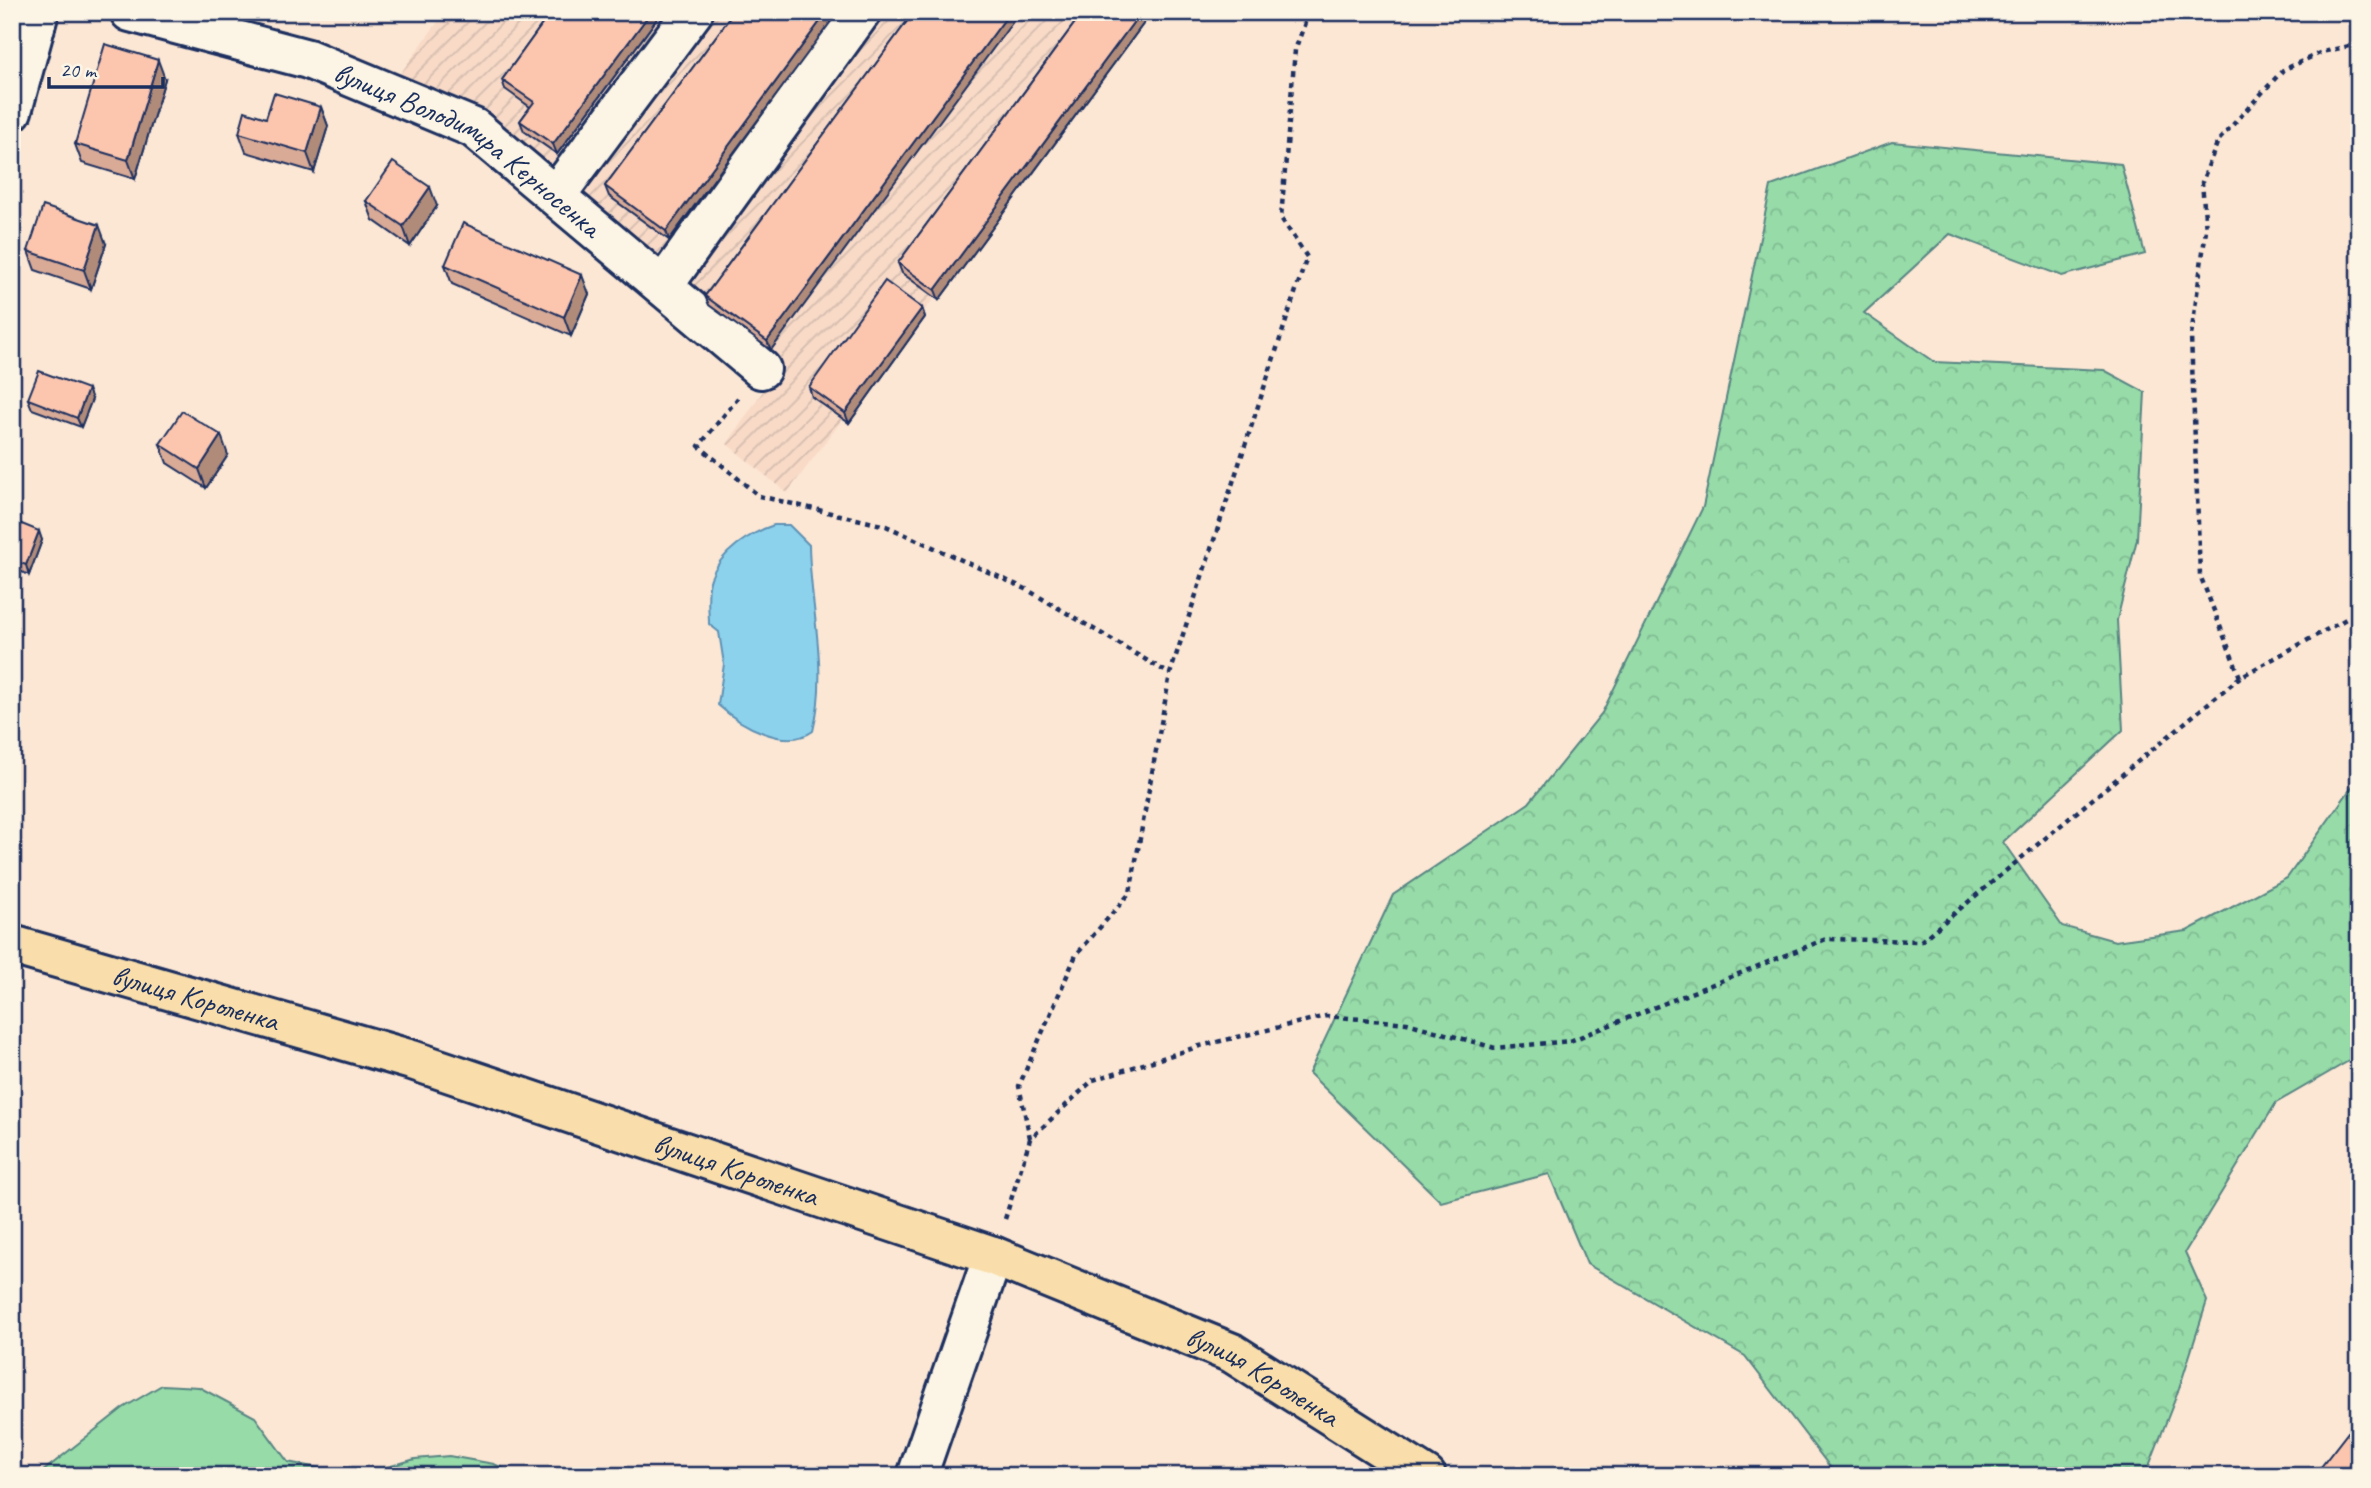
<svg xmlns="http://www.w3.org/2000/svg" width="2371" height="1488" font-family="Caveat,sans-serif">
<style>
.industrial{fill:url(#industrial-furrows)}
.grass{fill:#96dba8;stroke:#588583;stroke-width:2}
.forest{fill:url(#forest-crowns);stroke:#588583;stroke-width:2}
.water{fill:#8cd2ed;stroke:#5f91b4;stroke-width:2}
.lines{fill:none;stroke-linecap:round;stroke-linejoin:round}
.minor-casing{stroke:#1b2f5e;stroke-width:44}
.major-casing{stroke:#1b2f5e;stroke-width:44}
.path{stroke:#1b2f5e;stroke-width:4.5;stroke-dasharray:5 5;stroke-linecap:butt}
.minor{stroke:#fcf5e5;stroke-width:38}
.major{stroke:#f9deab;stroke-width:38}
.wall{fill:#d9aa96;stroke:#1b2f5e;stroke-width:2}
.shaded-wall{fill:#b08b7a;stroke:#1b2f5e;stroke-width:2}
.building{fill:#fcc6ae;stroke:#1b2f5e;stroke-width:2}
.labels{text-anchor:middle;stroke-width:6;stroke-linejoin:round;paint-order:stroke}
.street-label{font-size:30px;fill:#1b2f5e;stroke:#fcf5e5}
</style>
<defs>
<pattern id="industrial-furrows" width="10" height="10" patternUnits="userSpaceOnUse" patternTransform="scale(1.75)"><rect width="10" height="10" fill="#f8dac7"/><path d="M-1 1l2-2M0 10L10 0M9 11l2-2" fill="none" stroke="#d4bbad"/></pattern>
<pattern id="forest-crowns" width="20" height="18" patternUnits="userSpaceOnUse" patternTransform="scale(1.75)"><rect width="20" height="18" fill="#96dba8"/><path d="M2 6a3 3 0 1 1 6 0M12 15a3 3 0 1 1 6 0" fill="none" stroke="#81bc93"/></pattern>
</defs>
<rect width="100%" height="100%" fill="#fce7d4"/>
<filter id="ink" filterUnits="userSpaceOnUse"><feTurbulence type="fractalNoise" baseFrequency=".0143" numOctaves="2"/><feDisplacementMap in="SourceGraphic" scale="14" xChannelSelector="R" yChannelSelector="G"/><feConvolveMatrix kernelMatrix="1 2 1 2 8 2 1 2 1" color-interpolation-filters="sRGB"/></filter>
<g filter="url(#ink)">
<!-- industrial -->
<path class="industrial" d="M445,12h705l-363,481 -60,-49 38,-56 -370,-307z"/>
<!-- grass -->
<path class="grass" d="M162,1385l37,2 56,30 33,45 69,14 58,-17 34,-3 45,8 26,12h-483l86,-68z"/>
<!-- forest -->
<path class="forest" d="M1892,142l229,22 24,90 -83,22 -112,-42 -86,79 70,49 170,8 41,22 -8,147 -20,81 6,110 -120,112 59,84 53,15 72,-10 100,-53 72,-101v278l-83,48 -91,149 22,49 -28,88 -34,87h-308l-92,-120 -158,-92 -38,-90 -108,28 -132,-129 84,-178 136,-92 73,-90 101,-206 68,-321z"/>
<!-- water -->
<path class="water" d="M774,525h15l20,20c1,64 20,123 4,186 -27,20 -73,-6 -95,-26l6,-41 -5,-32 -10,-8c0,-13 -3,-34 2,-46 9,-26 39,-45 63,-53z"/>
<g class="lines">
<!-- minor casing -->
<g class="minor-casing">
<g id="minor">
<path id="s1" d="M130,12l178,47 166,69 287,241"/>
<path d="M12,111l27,-99"/>
<path d="M556,195l137,-183"/>
<path d="M663,286l198,-274"/>
<path d="M917,1476l76,-220"/>
</g>
</g>
<!-- major casing -->
<g class="major-casing">
<g id="major">
<path id="s2" d="M12,945l400,115 581,196 239,97 194,123"/>
</g>
</g>
<!-- path -->
<path class="path" d="M738,398l-39,48 60,50 127,30 140,63 144,85
M2240,677l-40,-102 -9,-239 15,-106 -4,-48 16,-41 65,-71 39,-18 32,-7 5,-5
M1030,1138l-11,-52 57,-131 54,-62 40,-219 137,-417 -26,-39 14,-168 14,-38
M1005,1219l25,-80 63,-59 107,-34 126,-30 81,7 88,25 75,-7 256,-102 95,2 319,-264 119,-65"/>
<!-- minor -->
<use href="#minor" class="minor"/>
<!-- major -->
<use href="#major" class="major"/>
</g>
<!-- wall -->
<path class="wall" d="M551,12h111l-105,142 -33,-23 -4,-10 10,-14 -25,-18 -3,-9z
M734,12l-65,228 -60,-44 -4,-10z
M914,12l-143,338 -62,-45 -4,-9z
M1083,12h69l-213,288 -37,-27 -4,-10z
M165,79l-30,100 -53,-16 -7,-19z
M321,107l7,19 -14,46 -68,-20 -7,-19 27,-15z
M366,201l71,5 -27,40 -37,-26z
M106,244l-15,45 -56,-19 -7,-19z
M445,265l144,29 -18,42 -119,-52z
M922,308l3,9 -76,106 -37,-26 -3,-10z
M28,399h64l-11,28 -49,-18z
M160,444l68,11 -22,33 -39,-25z
M12,520l30,20 -13,35 -17,-7z"/>
<!-- shaded-wall -->
<path class="shaded-wall" d="M651,12h11l-105,142 -4,-10z
M827,12h11l-169,228 -3,-9z
M1010,12h10l-249,338 -4,-9z
M1141,12h11l-213,288 -4,-10z
M158,60l7,19 -30,100 -7,-19z
M321,107l7,19 -14,46 -7,-19z
M430,187l7,19 -27,40 -7,-20z
M99,225l7,19 -15,45 -7,-19z
M582,275l7,19 -18,42 -7,-19z
M922,308l3,9 -76,106 -4,-10z
M88,389l4,10 -11,28 -4,-9z
M221,435l7,20 -22,33 -7,-19z
M39,531l3,9 -13,35 -3,-10z"/>
<!-- building -->
<path class="building" d="M551,12h100l-98,132 -33,-23 14,-19 -32,-22z
M734,12h93l-161,219 -61,-45z
M914,12h96l-243,329 -62,-45z
M1083,12h58l-206,278 -37,-27z
M105,44l53,16 -30,100 -53,-16z
M274,93l47,14 -14,46 -68,-20 6,-22 21,7z
M393,162l37,25 -27,39 -37,-25z
M43,206l56,19 -15,45 -56,-19z
M463,223l119,52 -18,42 -119,-52z
M885,281l37,27 -77,105 -36,-26z
M39,371l49,18 -11,29 -49,-19z
M182,411l39,24 -22,34 -39,-25z
M12,520l27,11 -13,34 -14,-5z
M2359,1418v58h-45z"/>
</g>
<g class="labels">
<!-- street labels -->
<g class="street-label">
<text dy="10" stroke="none"><textPath href="#s1" startOffset="369">вулиця Володимира Керносенка</textPath></text>
<text dy="10" stroke="none"><textPath href="#s2" startOffset="191">вулиця Короленка</textPath></text>
<text dy="10" stroke="none"><textPath href="#s2" startOffset="758">вулиця Короленка</textPath></text>
<text dy="10" stroke="none"><textPath href="#s2" startOffset="1325">вулиця Короленка</textPath></text>
</g>
</g>
<!-- margin -->
<rect width="2371" height="1488" fill="none" stroke="#fcf5e5" stroke-width="42"/>
<rect x="21" y="21" width="2329" height="1446" fill="none" stroke="#1b2f5e" stroke-width="2.5" filter="url(#ink)"/>
<!-- scale -->
<path d="M49 77v10h114v-10" fill="none" stroke="#1b2f5e" stroke-width="3.5"/>
<text x="60" y="77" font-size="21" fill="#1b2f5e" stroke="#fcf5e5" stroke-width="5" paint-order="stroke">20 m</text>
</svg>
